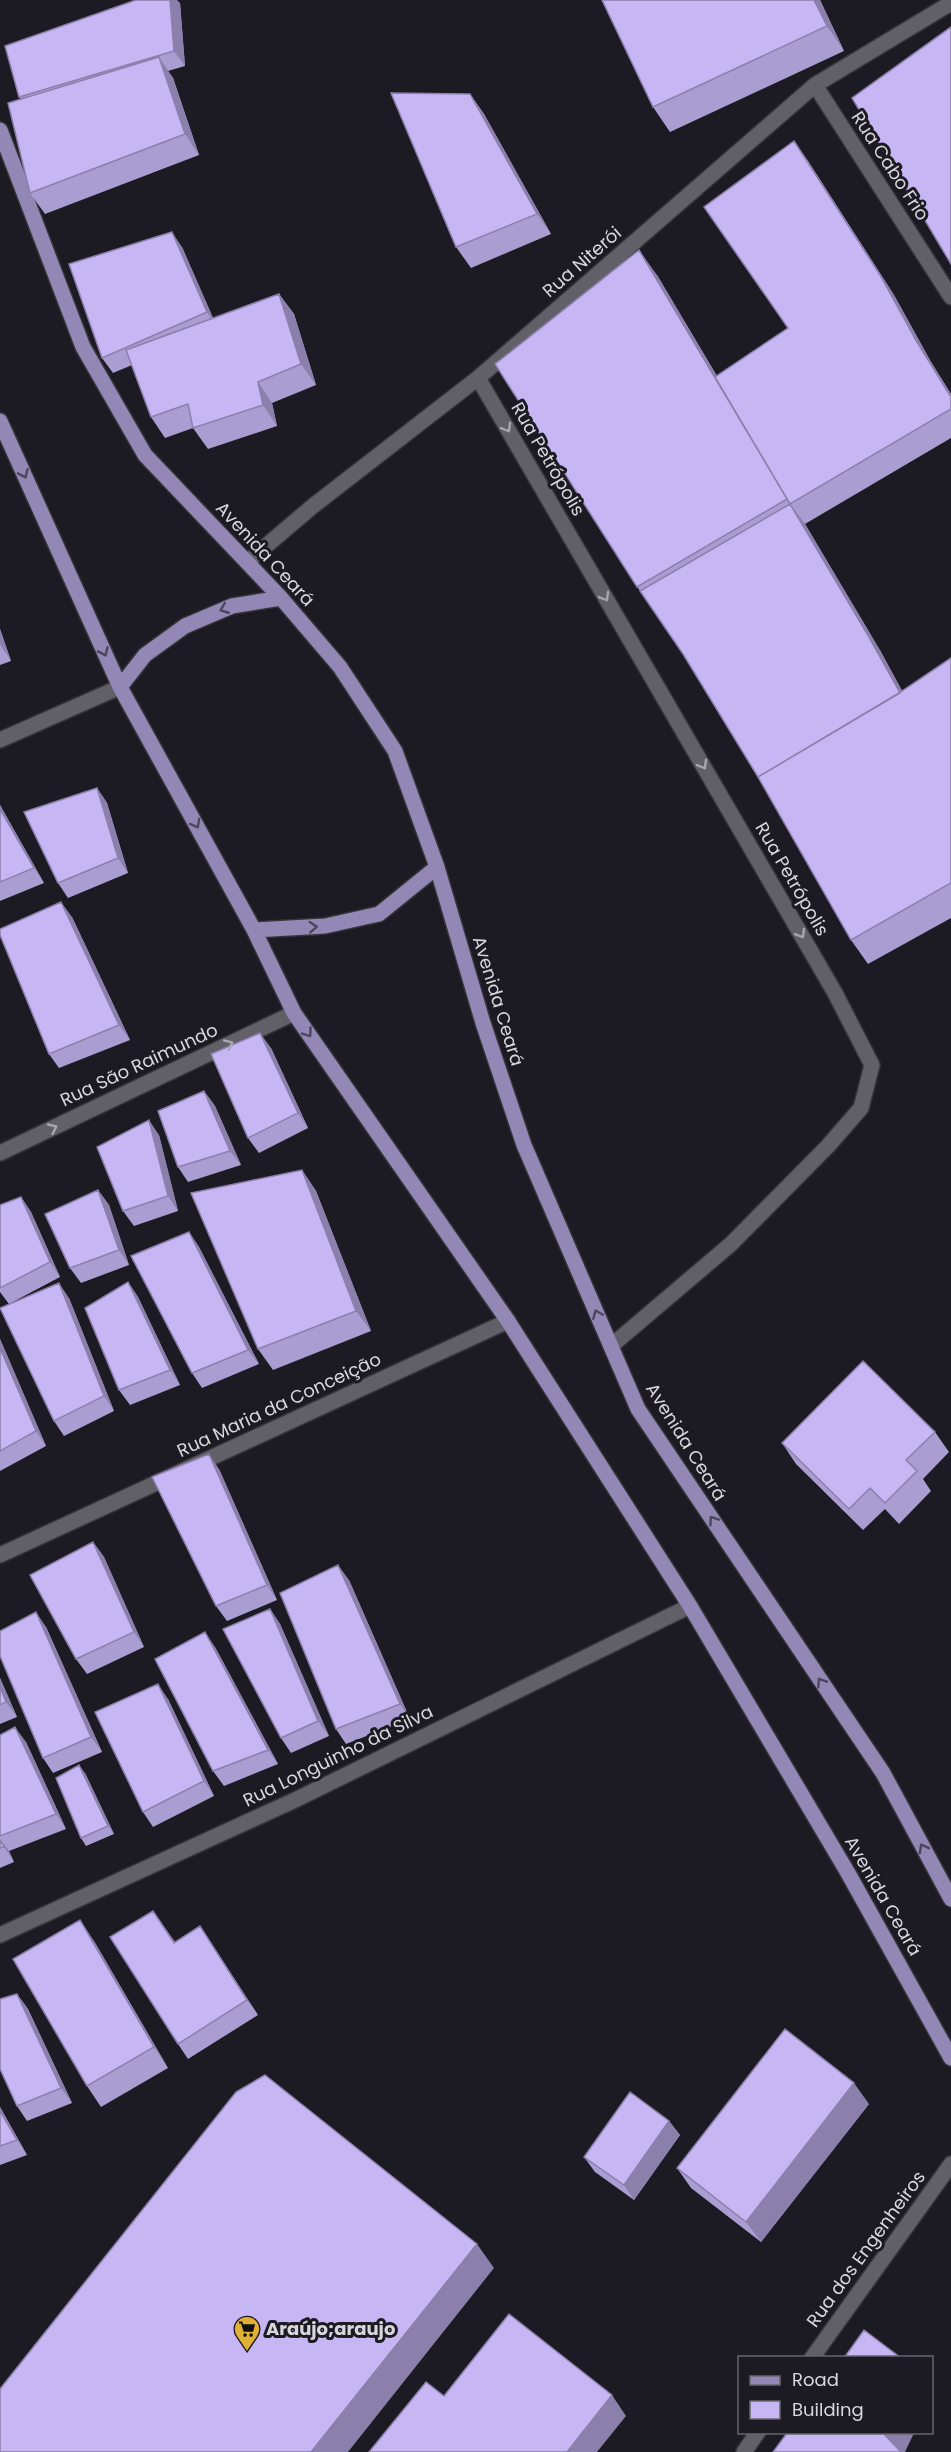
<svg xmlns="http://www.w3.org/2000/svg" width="951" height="2452" font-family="Poppins,sans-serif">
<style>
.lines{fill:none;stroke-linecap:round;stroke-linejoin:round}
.minor-casing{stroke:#353439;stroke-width:18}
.primary-casing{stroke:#353439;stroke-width:18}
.minor{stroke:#615f68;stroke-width:15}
.primary{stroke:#9387b5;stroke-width:15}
.wall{fill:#aa9dd2}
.shaded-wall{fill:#8b7fab}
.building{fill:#c6b6f4;stroke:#8b7fab;stroke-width:1.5}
.oneway{stroke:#a8a7ae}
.oneway2{stroke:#4c465d}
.labels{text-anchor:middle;stroke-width:6;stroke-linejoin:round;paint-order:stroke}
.street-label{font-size:18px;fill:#d8d7dc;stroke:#1c1a22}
.poi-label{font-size:18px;font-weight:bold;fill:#d8d7dc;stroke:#1c1a22;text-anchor:start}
</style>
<rect width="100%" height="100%" fill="#1c1a22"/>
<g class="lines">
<!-- minor casing -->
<g class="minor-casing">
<path id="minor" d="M815,85l136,212
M478,378l357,615 37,72 -11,43 -33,38 -97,98 -120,102
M247,562l66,-56 165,-128 337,-293 136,-82
M0,740l120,-53
M0,1153l294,-140
M0,1555l508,-234
M0,1935l295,-135 395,-194
M812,2358l139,-194
M744,2452l14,-20"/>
</g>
<!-- primary casing -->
<g class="primary-casing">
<path id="primary" d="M0,130l83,217 62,108 136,143 59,69 55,84 42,116 46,156 41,122 114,264 245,364 68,126
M0,421l120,266 134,243 40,83 214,308 182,285 158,267 103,185
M120,687l25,-32 40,-29 47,-20 49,-8
M254,930l71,-4 54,-12 58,-47"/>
</g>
<!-- minor -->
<use href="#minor" class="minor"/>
<!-- primary -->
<use href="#primary" class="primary"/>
</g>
<!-- wall -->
<path class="wall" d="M820,0l24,51 -174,81 -17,-25z
M180,3l5,63 -17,5 5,7 26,77 -154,59 -15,-21 -9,-94 -2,-2z
M470,94l14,20 67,120 -80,34 -15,-21z
M794,141l14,20 86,134 37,67 20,32v44l-146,86 76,128 21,39 49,-33v260l-83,46 -17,-24 -93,-163 -75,-123 -43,-63 -145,-227 162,-89 60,101 71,-48z
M182,247l31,71 66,-24 15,20 22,71 -44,18 5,23 -69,23 -15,-21 -28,10 -14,-21 -19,-52 -19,8 -11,-15z
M0,629l11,32 -11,4z
M97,788l10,15 21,70 -60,25 -10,-15z
M0,805l44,78 -44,18z
M72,917l58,123 -71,28 -10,-14z
M271,1048l37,80 -49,25 -11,-15z
M204,1091l11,15 26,59 -53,17 -10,-15z
M159,1135l19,76 -44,15 -11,-15z
M302,1170l14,21 55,140 -98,39 -15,-21z
M98,1190l11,15 20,60 -48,18 -11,-15z
M21,1197l10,15 29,65 -51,27 -9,-12v-87z
M189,1232l10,15 60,117 -57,24 -10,-15z
M128,1282l10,15 42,88 -50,20 -11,-15z
M69,1298l45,113 -50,25 -10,-15z
M0,1339l46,107 -46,25z
M935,1432l14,20 -26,27 8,12 -32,33 -14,-15 -22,21 -67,-66 -14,-21z
M219,1469l58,131 -50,21 -11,-15z
M93,1542l11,15 40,90 -57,27 -11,-15z
M349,1580l61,139 -64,25 -10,-15z
M270,1609l10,15 49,112 -38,17 -10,-15z
M46,1627l56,125 -49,21 -10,-15z
M215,1647l63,117 -54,22 -11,-15z
M0,1678l17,39 -17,7z
M168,1699l46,97 -61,31 -10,-15z
M0,1735l26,7 40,87 -57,22 5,11 -14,6z
M85,1773l29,61 -28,12 -5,-8z
M153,1911l22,31 25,-16 58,89 -70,44 -10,-15z
M94,1941l74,127 -67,39 -14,-21z
M17,1994l11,15 44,94 -45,18 -10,-15z
M869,2104l-108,138 -70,-54 -14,-20z
M0,2107l27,48 -27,10z
M669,2121l11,14 -46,65 -39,-28 -11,-15z"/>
<!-- shaded-wall -->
<path class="shaded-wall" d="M170,0h7l3,3 5,63 -11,-15z
M814,0h6l24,51 -17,-25z
M159,57l14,21 26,77 -14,-21z
M470,94l14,20 67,120 -14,-20z
M794,141l14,20 86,134 37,67 20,32v3z
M172,232l10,15 35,80 -10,-15z
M639,250l18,25 135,228 -2,1z
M279,294l15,20 22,71 -15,-21z
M258,382l14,21 5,23 -14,-21z
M790,504l15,20 76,128 36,66 -15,-20z
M0,629l11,32 -11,-17z
M97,788l10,15 21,70 -10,-15z
M0,805l44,78 -10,-15 -34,-59z
M61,902l11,15 58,123 -11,-15z
M260,1033l11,15 37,80 -10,-15z
M204,1091l11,15 26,59 -11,-14z
M149,1120l10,15 19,76 -10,-15z
M302,1170l14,21 55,140 -15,-20z
M98,1190l11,15 20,60 -10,-15z
M21,1197l10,15 29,65 -10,-15z
M189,1232l10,15 60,117 -11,-14z
M128,1282l10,15 42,88 -10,-15z
M59,1283l10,15 45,113 -10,-15z
M0,1339l46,107 -10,-15 -36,-83z
M209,1454l10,15 58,131 -10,-15z
M93,1542l11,15 40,90 -10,-15z
M338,1565l11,15 61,139 -10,-15z
M270,1609l10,15 49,112 -11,-15z
M36,1612l10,15 56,125 -11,-15z
M205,1632l10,15 63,117 -10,-14z
M0,1678l17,39 -11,-15 -6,-15z
M158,1684l10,15 46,97 -10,-15z
M15,1727l11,15 40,87 -10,-15z
M79,1765l6,8 29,61 -6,-8z
M0,1839l9,12 5,11 -10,-15z
M80,1920l14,21 74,127 -14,-21z
M200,1926l10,15 48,74 -11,-15z
M17,1994l11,15 44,94 -11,-15z
M854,2083l15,21 -108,138 -15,-20z
M0,2107l27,48 -10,-15 -17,-29z
M669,2121l11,14 -46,65 -10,-15z
M477,2244l17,24 -146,184h-37z
M612,2395l14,21 -29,36h-30z
M886,2433h28l-9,19h-8l-12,-17z"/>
<!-- building -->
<path class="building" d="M136,0h34l4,51 -155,46 -14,-51z
M602,0h212l13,26 -174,81z
M951,27v237l-99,-166z
M159,57l26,77 -155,59 -22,-90z
M391,93l79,1 67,120 -81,33z
M794,141l86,134 37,67 34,55v12l-161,95 -75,-127 73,-49 -84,-121z
M172,232l35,80 -105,46 -33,-94z
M639,250l148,249 -150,88 -142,-223z
M279,294l22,70 -43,18 5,23 -70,23 -5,-24 -37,13 -25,-67z
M790,504l76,128 34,61 -142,84 -75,-123 -43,-63z
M951,658v225l-100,57 -93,-163 141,-84z
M97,788l21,70 -60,25 -34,-71z
M0,809l34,59 -34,14z
M61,902l58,123 -70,29 -49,-119v-6z
M260,1033l38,80 -50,25 -37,-84z
M204,1091l26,60 -52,16 -20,-56z
M149,1120l19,76 -45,15 -26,-64z
M302,1170l54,141 -98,38 -67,-156z
M98,1190l21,60 -49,18 -25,-54z
M21,1197l29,65 -50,26v-83z
M189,1232l59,118 -56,23 -61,-117z
M128,1282l42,88 -51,20 -34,-82z
M59,1283l45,113 -50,25 -54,-113z
M0,1348l36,83 -36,20z
M863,1361l72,71 -29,28 11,11 -32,32 -15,-15 -21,21 -67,-66z
M209,1454l58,131 -51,21 -64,-129z
M93,1542l41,90 -58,27 -46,-84z
M338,1565l62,139 -64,25 -56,-136z
M270,1609l48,112 -37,17 -58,-109z
M36,1612l55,125 -48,21 -43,-102v-25z
M205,1632l63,118 -55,21 -58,-112z
M158,1684l46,97 -61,31 -48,-100z
M0,1687l6,15 -6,3z
M15,1727l41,87 -56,22v-101z
M79,1765l29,61 -27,12 -25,-60z
M0,1840l4,7 -4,1z
M153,1911l21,32 26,-17 47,74 -69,44 -68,-107z
M80,1920l74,127 -67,39 -74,-127z
M17,1994l44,94 -44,18 -17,-37v-70z
M785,2029l69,54 -108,139 -69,-54z
M265,2075l212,169 -166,208h-311v-63l236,-297z
M630,2092l39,29 -45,64 -40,-28z
M0,2111l17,29 -17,6z
M509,2314l103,81 -45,57h-198l57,-70 18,14z
M864,2330l37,28h-57z
M787,2433h99l-1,2 16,17h-128z"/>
<!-- one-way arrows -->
<defs><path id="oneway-chevron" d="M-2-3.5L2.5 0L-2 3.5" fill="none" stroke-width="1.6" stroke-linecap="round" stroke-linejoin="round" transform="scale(1.5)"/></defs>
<g class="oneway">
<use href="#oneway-chevron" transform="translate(507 428) rotate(60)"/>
<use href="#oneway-chevron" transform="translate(605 597) rotate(60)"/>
<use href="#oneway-chevron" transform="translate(703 765) rotate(60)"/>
<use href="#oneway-chevron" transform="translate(801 934) rotate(60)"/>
<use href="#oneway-chevron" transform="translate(229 1044) rotate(-25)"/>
<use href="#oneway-chevron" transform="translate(53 1128) rotate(-25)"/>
</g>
<g class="oneway2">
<use href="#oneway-chevron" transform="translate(24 474) rotate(66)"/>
<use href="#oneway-chevron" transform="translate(224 609) rotate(158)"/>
<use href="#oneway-chevron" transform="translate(104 652) rotate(66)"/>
<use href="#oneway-chevron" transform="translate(196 824) rotate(61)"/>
<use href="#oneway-chevron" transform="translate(313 927) rotate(-3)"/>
<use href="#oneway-chevron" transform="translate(308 1033) rotate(55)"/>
<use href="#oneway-chevron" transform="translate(597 1314) rotate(-113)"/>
<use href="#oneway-chevron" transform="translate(713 1520) rotate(-124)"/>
<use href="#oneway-chevron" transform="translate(821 1682) rotate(-124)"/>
<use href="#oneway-chevron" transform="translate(923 1848) rotate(-118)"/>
</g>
<!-- icons -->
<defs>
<g id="supermarket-pin" transform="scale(1.35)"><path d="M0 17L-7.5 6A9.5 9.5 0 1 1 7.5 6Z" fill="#e0b034" stroke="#1c1a22"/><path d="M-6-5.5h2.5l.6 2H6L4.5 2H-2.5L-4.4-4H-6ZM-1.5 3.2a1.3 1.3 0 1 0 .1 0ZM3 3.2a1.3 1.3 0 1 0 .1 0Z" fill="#111"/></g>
</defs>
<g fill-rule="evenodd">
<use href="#supermarket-pin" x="247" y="2329"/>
</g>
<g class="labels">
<!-- street labels -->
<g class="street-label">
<text transform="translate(890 166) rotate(57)" y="6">Rua Cabo Frio</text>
<text transform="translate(582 262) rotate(-41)" y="6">Rua Niterói</text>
<text transform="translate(548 459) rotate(60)" y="6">Rua Petrópolis</text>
<text transform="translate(265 554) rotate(47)" y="6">Avenida Ceará</text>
<text transform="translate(792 879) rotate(60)" y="6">Rua Petrópolis</text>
<text transform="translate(498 1001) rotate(73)" y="6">Avenida Ceará</text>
<text transform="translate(139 1065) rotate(-25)" y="6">Rua São Raimundo</text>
<text transform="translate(279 1405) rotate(-25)" y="6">Rua Maria da Conceição</text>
<text transform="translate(686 1442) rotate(58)" y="6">Avenida Ceará</text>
<text transform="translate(338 1756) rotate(-26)" y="6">Rua Longuinho da Silva</text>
<text transform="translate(883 1896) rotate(60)" y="6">Avenida Ceará</text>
<text transform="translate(866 2249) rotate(-54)" y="6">Rua dos Engenheiros</text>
</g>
<!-- poi labels -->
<g class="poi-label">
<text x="266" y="2335">Araújo;araujo</text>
</g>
</g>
<!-- legend -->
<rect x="738" y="2356" width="195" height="78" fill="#1c1a22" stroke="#67666c" stroke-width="1.5"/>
<rect x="750" y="2376" width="30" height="9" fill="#9387b5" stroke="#67666c" stroke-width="1.5"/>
<text x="792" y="2386" font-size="18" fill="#d8d7dc">Road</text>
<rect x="750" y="2401" width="30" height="18" fill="#c6b6f4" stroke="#67666c" stroke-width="1.5"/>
<text x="792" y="2416" font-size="18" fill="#d8d7dc">Building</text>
</svg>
